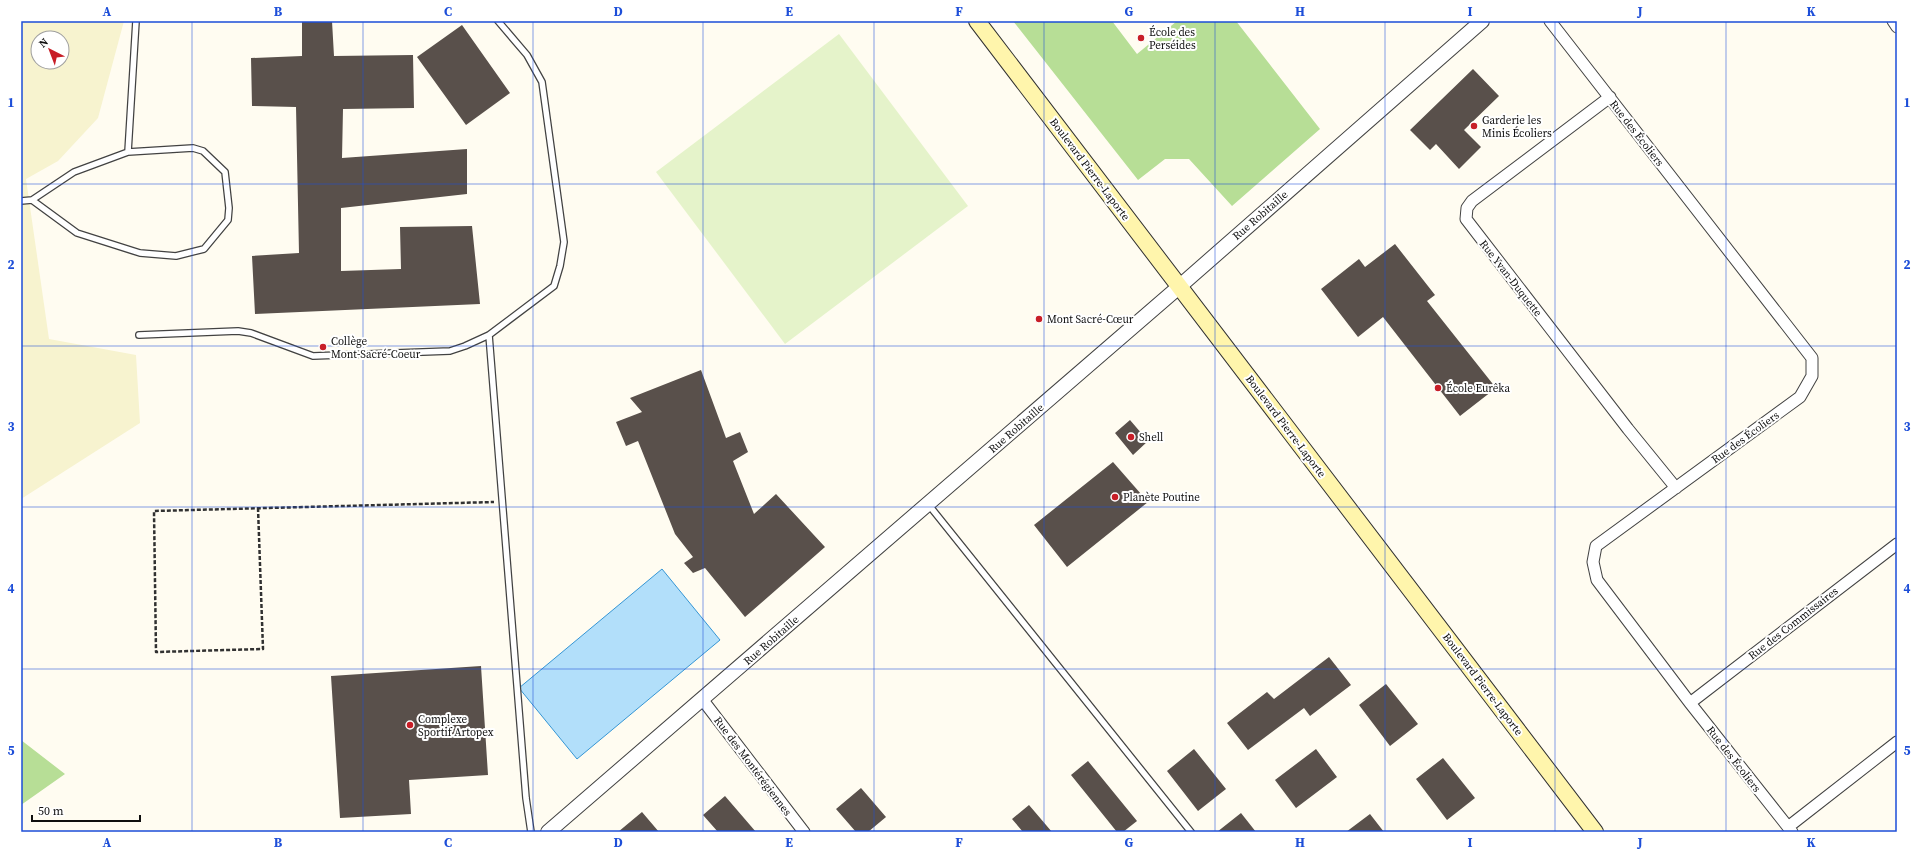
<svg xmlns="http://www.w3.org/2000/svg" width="1918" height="853" font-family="'Source Serif 4',serif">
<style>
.farmland{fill:#f7f3cf;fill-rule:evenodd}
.forest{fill:#b7de96}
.pitch{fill:#e5f3ca}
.water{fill:#b2dffa;stroke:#3596d5}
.building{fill:#59504b}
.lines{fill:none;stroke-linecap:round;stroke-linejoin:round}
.service-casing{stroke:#424242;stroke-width:8}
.minor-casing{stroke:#424242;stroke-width:13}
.tertiary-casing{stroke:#424242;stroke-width:16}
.secondary-casing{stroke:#313131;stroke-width:18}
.path{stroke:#313131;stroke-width:2.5;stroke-dasharray:4 2;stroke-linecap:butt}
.service{stroke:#fff;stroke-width:5.5}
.minor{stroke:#fff;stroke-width:11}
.tertiary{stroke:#fff;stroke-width:14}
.secondary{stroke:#fff5ac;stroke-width:16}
.grid{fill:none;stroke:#1d4ed8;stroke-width:1;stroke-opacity:0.55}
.poi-dot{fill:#c81e27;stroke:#fff;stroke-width:1.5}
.labels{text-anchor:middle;stroke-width:4;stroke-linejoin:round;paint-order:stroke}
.poi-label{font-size:11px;fill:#0f0f0f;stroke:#fff;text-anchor:start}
.street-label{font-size:11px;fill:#0f0f0f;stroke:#fff}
.neatline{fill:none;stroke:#1d4ed8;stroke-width:1.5}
.grid-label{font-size:13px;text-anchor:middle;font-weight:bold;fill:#1d4ed8}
</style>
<rect width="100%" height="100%" fill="#fffcf1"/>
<!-- farmland -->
<path class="farmland" d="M21,21h103l-26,97 -40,43 -32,18 23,160 87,16 4,68 -119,76zM38,38h24v24h-24z"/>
<!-- forest -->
<path class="forest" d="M1013,21h99l25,33 40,-33h59l84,108 -88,77 -43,-47h-24l-27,21z
M21,740l44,34 -44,31z"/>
<!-- pitch -->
<path class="pitch" d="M839,34l129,172 -183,138 -129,-172z"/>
<!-- water -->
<path class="water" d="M662,569l58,71 -143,119 -58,-71z"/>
<!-- building -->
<path class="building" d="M302,21h30l2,35 79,-1 1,53 -71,1 -1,49 125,-9v45l-126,14v63l60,-2 -1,-42 72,-1 8,78 -225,10 -3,-58 47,-3 -3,-146 -44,-1 -1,-48 51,-2z
M462,25l48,68 -44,32 -49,-68z
M1473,69l26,27 -35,34 17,17 -22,22 -23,-25 -6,6 -20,-20z
M1395,244l40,51 -8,6 69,87 -36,28 -77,-99 -25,20 -37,-48 38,-30 6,8z
M701,370l25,68 14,-6 8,20 -15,9 21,53 22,-20 49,53 -80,70 -40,-49 -12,5 -9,-10 9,-6 -18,-23 -37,-93 -12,5 -10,-24 26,-10 -12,-14z
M1130,420l18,21 -15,14 -18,-22z
M1113,462l35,40 -81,65 -33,-42z
M1329,657l22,28 -41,31 -6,-8 -56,42 -21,-27 40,-31 7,7z
M481,666l7,109 -79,5 2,34 -71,4 -9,-142z
M1386,684l32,40 -28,22 -31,-41z
M1194,749l32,40 -28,22 -31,-40z
M1316,749l21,28 -41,31 -21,-28z
M1443,758l32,40 -28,22 -31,-41z
M1088,761l49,60 -14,11h-6l-46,-57z
M861,788l25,29 -18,15h-12l-20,-23z
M725,796l31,36h-38l-15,-17z
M1029,805l23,27h-29l-11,-13z
M642,812l17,20h-41z
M1241,813l15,19h-39z
M1370,814l14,18h-38z"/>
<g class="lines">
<!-- service casing -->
<g class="service-casing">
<path id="service" d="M128,152l8,-131
M21,201l11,-1 42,-28 54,-20 65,-4 10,3 22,21 4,36 -1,12 -24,29 -28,7 -36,-3 -63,-20 -45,-33
M139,335l99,-4 13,2 62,23 137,-5 15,-5 24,-11 65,-49 6,-20 4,-24 -22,-160 -15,-27 -29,-34
M489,335l37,463 5,34
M928,504l263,328"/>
</g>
<!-- minor casing -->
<g class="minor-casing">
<path id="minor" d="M1550,21l262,337v18l-12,21 -204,149 -3,16 4,18 93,123 102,129
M1893,21l4,6
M1610,97l-138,104 -5,7 -1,11 162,210 48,59
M702,699l102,133
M1690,703l207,-159
M1788,827l109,-85"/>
</g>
<!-- tertiary casing -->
<g class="tertiary-casing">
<path id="tertiary" d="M548,832l632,-546 302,-265"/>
</g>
<!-- secondary casing -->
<g class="secondary-casing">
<path id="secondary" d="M977,21l618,811"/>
</g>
<!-- path -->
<path class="path" d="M258,508l5,141 -107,3 -2,-141 340,-9"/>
<!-- service -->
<use href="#service" class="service"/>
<!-- minor -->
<use href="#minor" class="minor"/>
<!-- tertiary -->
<use href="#tertiary" class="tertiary"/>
<!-- secondary -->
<use href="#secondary" class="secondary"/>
</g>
<!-- grid -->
<path class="grid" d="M192,21v811M363,21v811M533,21v811M703,21v811M874,21v811M1044,21v811M1215,21v811M1385,21v811M1555,21v811M1726,21v811M21,184h1876M21,346h1876M21,507h1876M21,669h1876"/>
<!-- markers -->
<g class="poi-dot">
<circle cx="1141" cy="38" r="4"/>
<circle cx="1474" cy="126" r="4"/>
<circle cx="1039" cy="319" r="4"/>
<circle cx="323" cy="347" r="4"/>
<circle cx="1438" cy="388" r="4"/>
<circle cx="1131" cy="437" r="4"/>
<circle cx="1115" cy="497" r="4"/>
<circle cx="410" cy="725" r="4"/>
</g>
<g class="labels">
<!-- poi labels -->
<g class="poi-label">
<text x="1149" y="36">École des<tspan x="1149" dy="13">Perséides</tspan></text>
<text x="1482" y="124">Garderie les<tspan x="1482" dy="13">Minis Écoliers</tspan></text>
<text x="1047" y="323">Mont Sacré-Cœur</text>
<text x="331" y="345">Collège<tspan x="331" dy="13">Mont-Sacré-Coeur</tspan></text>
<text x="1446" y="392">École Eurêka</text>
<text x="1139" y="441">Shell</text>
<text x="1123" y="501">Planète Poutine</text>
<text x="418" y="723">Complexe<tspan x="418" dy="13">Sportif Artopex</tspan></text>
</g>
<!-- street labels -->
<g class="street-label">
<text transform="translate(1637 133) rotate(52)" y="4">Rue des Écoliers</text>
<text transform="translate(1090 169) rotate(53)" y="4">Boulevard Pierre-Laporte</text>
<text transform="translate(1260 215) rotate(-41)" y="4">Rue Robitaille</text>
<text transform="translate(1511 278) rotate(52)" y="4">Rue Yvan-Duquette</text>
<text transform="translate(1286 426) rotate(53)" y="4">Boulevard Pierre-Laporte</text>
<text transform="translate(1016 428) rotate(-41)" y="4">Rue Robitaille</text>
<text transform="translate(1745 437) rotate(-36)" y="4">Rue des Écoliers</text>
<text transform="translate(1793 623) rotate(-38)" y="4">Rue des Commissaires</text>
<text transform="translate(771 640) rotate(-41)" y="4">Rue Robitaille</text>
<text transform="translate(1483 684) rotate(53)" y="4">Boulevard Pierre-Laporte</text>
<text transform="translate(1734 759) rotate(52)" y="4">Rue des Écoliers</text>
<text transform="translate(753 766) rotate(53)" y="4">Rue des Montérégiennes</text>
</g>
</g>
<!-- border -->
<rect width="1918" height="853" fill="none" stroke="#ffffff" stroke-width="44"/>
<!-- north arrow -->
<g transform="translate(50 50) rotate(318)"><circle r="19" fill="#ffffff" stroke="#9f9f9f"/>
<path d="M0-3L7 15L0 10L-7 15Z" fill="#c81e27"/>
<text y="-6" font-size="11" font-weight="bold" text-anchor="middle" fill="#0f0f0f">N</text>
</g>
<!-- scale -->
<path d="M32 815v6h108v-6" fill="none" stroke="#0f0f0f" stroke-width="2"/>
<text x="38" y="815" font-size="12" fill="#0f0f0f" stroke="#ffffff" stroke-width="3" paint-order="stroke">50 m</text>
<rect x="22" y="22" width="1874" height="809" class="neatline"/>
<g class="grid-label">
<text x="107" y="16">A</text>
<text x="278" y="16">B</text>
<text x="448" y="16">C</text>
<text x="618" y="16">D</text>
<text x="789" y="16">E</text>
<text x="959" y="16">F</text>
<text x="1129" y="16">G</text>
<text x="1300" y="16">H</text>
<text x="1470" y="16">I</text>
<text x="1640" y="16">J</text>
<text x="1811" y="16">K</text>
<text x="11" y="107">1</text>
<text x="1907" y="107">1</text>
<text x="11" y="269">2</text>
<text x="1907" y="269">2</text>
<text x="11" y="431">3</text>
<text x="1907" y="431">3</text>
<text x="11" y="593">4</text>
<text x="1907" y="593">4</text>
<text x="11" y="755">5</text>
<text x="1907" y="755">5</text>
<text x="107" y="847">A</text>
<text x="278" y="847">B</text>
<text x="448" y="847">C</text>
<text x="618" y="847">D</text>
<text x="789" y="847">E</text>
<text x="959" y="847">F</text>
<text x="1129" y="847">G</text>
<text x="1300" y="847">H</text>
<text x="1470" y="847">I</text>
<text x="1640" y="847">J</text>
<text x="1811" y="847">K</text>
</g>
</svg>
